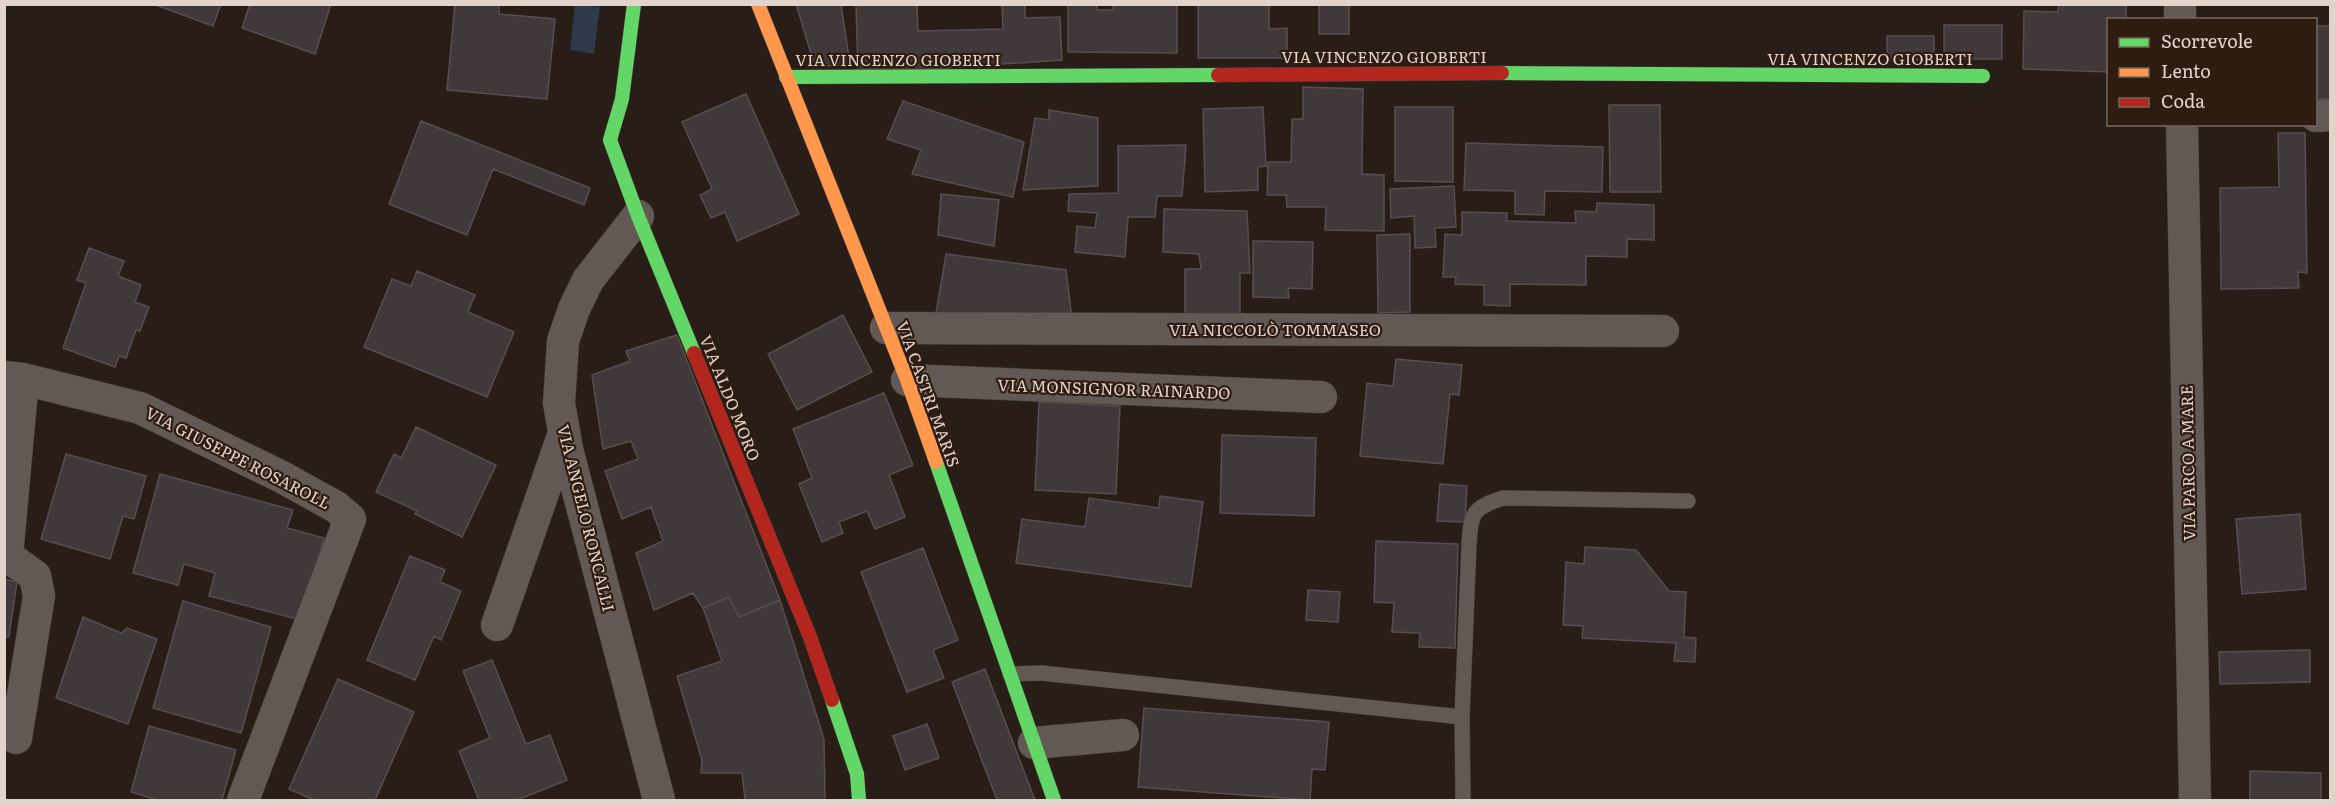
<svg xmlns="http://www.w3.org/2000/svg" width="2335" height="805" font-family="Literata,serif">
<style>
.water{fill:#2d3a4c}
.building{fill:#403839;stroke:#564e50;stroke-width:1.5}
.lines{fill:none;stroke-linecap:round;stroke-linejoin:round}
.lane-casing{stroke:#433a34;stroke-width:16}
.street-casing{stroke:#433a34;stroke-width:33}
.fast-casing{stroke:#433a34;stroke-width:15}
.slow-casing{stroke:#433a34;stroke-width:15}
.jam-casing{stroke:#433a34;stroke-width:15}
.lane{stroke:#625954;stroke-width:15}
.street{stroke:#625954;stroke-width:32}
.fast{stroke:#63d668;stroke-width:14}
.slow{stroke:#ff974d;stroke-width:14}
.jam{stroke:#b3261e;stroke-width:14}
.labels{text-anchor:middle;stroke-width:4.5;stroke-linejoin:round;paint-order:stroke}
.street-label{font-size:16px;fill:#e2d4cc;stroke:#2f1c10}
</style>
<rect width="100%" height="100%" fill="#281d17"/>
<!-- water -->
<path class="water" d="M575,5l25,2 -6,47 -24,-4z"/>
<!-- building -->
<path class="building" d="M153,4h68l-8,22z
M250,4h81l-16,50 -73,-26z
M455,4l44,1v9l56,5 -8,80 -100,-9z
M796,4h45l9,60 -35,3z
M856,4h61l1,27 85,-2 -1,-25h23v14l35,-1 2,43 -204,14z
M1068,4h29v6h16v-6h64v49l-109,-1z
M1198,4h71v25l18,-1v30h-89z
M1319,4h30v30h-30z
M2059,4h67v16h-18v52l-85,-3 1,-58 34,1z
M1944,25h58v34h-58z
M2316,26h14v73h-14z
M1887,36h47v24h-47z
M1303,87l60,2 -1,85 22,1v56l-59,-1 1,-23h-39l-1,-12h-19l1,-33h23l1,-43h11z
M746,94l53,120 -62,27 -12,-29 -14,6 -11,-23 12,-6 -30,-67z
M903,101l121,41 -11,55 -101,-23 9,-24 -34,-11z
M1609,105h51l1,87h-51z
M1263,107l3,59 -8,1v23l-53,2 -2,-83z
M1395,107h58v75l-58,-1z
M1049,110l49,8v68l-75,4 12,-72 14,2z
M421,121l169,67 -6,17 -91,-36 -26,66 -78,-31z
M2278,133h27l2,140 -9,-1 1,16 -78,1 -1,-101 59,-1z
M1466,143l137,4 -1,45 -57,-1 -1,24 -29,-1v-23l-51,-1z
M1186,145l-4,51h-25l-2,21h-27l-3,40 -50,-5 2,-26 18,2 2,-15 -29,-2 1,-17 49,-1v-47z
M1454,186l2,41 -21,1 1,19 -21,1 -1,-32 -23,2 -1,-29z
M941,194l58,6 -5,46 -56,-11z
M1597,203l57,2v35l-27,-1v18l-41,-1v29l-76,-1v22l-26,-1v-20l-29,-1 1,-7h-13l2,-43 17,1v-23l45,1v8l69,2 -1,-12 21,1z
M1164,209l83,2 3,62h-10v42l-55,1v-47h16l-2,-15 -36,-2z
M1410,234v78l-32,1 -1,-78z
M1253,241l60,1 -1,47 -24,-1 1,10 -36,-1z
M89,248l35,13 -6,15 23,9 -6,17 14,5 -9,24 -4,-1 -10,28 -7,-2 -4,11 -52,-19 23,-65 -9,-3z
M946,254l120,16 6,49h-137z
M417,271l58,24 -7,17 46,20 -27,65 -123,-50 28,-68 19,7z
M843,315l29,57 -75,38 -29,-56z
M677,335l103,265 -41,17 -10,-20 -26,11 -10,-15 -39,17 -18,-57 27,-12 -12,-34 -29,12 -17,-48 33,-12 -7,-18 -28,8 -11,-74 38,-14 -4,-10z
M1396,359l66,6 -3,30 -9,-1 -7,70 -83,-8 7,-73 26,3z
M884,393l29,72 -24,10 16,42 -30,12 -8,-18 -28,11 4,11 -21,9 -23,-58 13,-6 -19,-49z
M1039,402l81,4 -4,88 -81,-4z
M416,427l80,38 -34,72 -47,-23 2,-3 -41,-19 18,-38 7,4z
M1222,435l94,3 -2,78 -94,-3z
M66,454l80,22 -12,43 -11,-3 -13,43 -69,-20z
M160,474l133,36 -6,18 37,10 -23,82 -92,-24 6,-23 -31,-9 -6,21 -45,-12z
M1440,484l27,2 -2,36 -28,-1z
M1160,496l43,6 -12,85 -175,-24 6,-44 63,8 4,-29 70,10z
M2300,514l6,75 -64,5 -6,-75z
M1376,541l82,3 -3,104 -36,-1 1,-14 -28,-1 2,-29 -20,-1z
M1585,547l51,3 33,41 17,1 -2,45 12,1 -1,24 -21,-1 2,-18 -94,-5 1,-12 -20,-1 3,-63 18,2z
M923,548l35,92 -25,10 11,28 -37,14 -46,-120z
M410,556l35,14 -5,12 21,9 -20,49 -7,-4 -19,44 -48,-20z
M4,579l13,3 -8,54 -5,3z
M1308,590l32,2 -2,30 -32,-2z
M729,597l10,20 41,-17 44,139 1,61h-80l-3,-27h-41l1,-13 -25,-84 45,-15 -19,-53z
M183,601l88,26 -30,106 -88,-25z
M83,617l38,16 6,-5 30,11 -29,85 -72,-26z
M2310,650v32l-90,2 -1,-32z
M492,660l34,84 24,-9 17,45 -50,20h-38l-20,-49 31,-13 -27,-67z
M985,669l50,131h-38l-45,-118z
M338,679l76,33 -39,88h-61l-25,-11z
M1144,708l185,14 -4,48 -13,-1 -2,31 -172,-13z
M927,724l12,34 -34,12 -12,-34z
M149,726l87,24 -14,50h-68v-1l-23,-7z
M2250,771l71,2v27h-71z"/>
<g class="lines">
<!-- lane casing -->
<g class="lane-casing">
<path id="lane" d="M1010,674l31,-1 421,44
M1463,800l-1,-83 7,-172c2,-32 3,-37 34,-47l185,3"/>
</g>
<!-- street casing -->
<g class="street-casing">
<path id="street" d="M2180,4v16
M2316,116l14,-1
M2182,124l13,676
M638,216l-50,64 -14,29 -11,32 -4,62 8,46 92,351
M886,328l777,3
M4,377l19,2 117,29 140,68 56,31 14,12 -107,281
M907,380l414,17
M497,625l67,-192
M16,738l23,-142 -4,-20 -28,-20 16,-177
M1034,743l89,-8"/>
</g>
<!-- fast casing -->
<g class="fast-casing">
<path id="fast" d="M634,4l-12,95 -12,41 28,76 56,137
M1502,73l481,3
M786,77l432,-2
M936,462l118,338
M832,700l25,74 2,26"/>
</g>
<!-- slow casing -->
<g class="slow-casing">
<path id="slow" d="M758,4l149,376 29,82"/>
</g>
<!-- jam casing -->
<g class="jam-casing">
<path id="jam" d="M1218,75l284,-2
M694,353l116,284 22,63"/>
</g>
<!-- lane -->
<use href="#lane" class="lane"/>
<!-- street -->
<use href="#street" class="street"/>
<!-- fast -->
<use href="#fast" class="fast"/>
<!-- slow -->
<use href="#slow" class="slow"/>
<!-- jam -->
<use href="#jam" class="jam"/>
</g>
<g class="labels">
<!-- street labels -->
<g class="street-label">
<text x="1384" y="63">VIA VINCENZO GIOBERTI</text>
<text x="1870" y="65">VIA VINCENZO GIOBERTI</text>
<text x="898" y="66">VIA VINCENZO GIOBERTI</text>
<text x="1275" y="336">VIA NICCOLÒ TOMMASEO</text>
<text transform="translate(1114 389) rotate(2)" y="6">VIA MONSIGNOR RAINARDO</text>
<text transform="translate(928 394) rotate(70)" y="6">VIA CASTRI MARIS</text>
<text transform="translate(730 398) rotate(68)" y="6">VIA ALDO MORO</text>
<text transform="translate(238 458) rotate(27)" y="6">VIA GIUSEPPE ROSAROLL</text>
<text transform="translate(2188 463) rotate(-91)" y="6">VIA PARCO A MARE</text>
<text transform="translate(586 518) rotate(76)" y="6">VIA ANGELO RONCALLI</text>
</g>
</g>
<!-- border -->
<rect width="2335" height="805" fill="none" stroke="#e2d4cc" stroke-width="12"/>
<!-- legend -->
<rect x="2107" y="18" width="210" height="108" fill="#2f1c10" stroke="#77665b" stroke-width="1.5"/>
<rect x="2119" y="38" width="30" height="9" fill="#63d668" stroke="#77665b" stroke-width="1.5"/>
<text x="2161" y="48" font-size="18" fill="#e2d4cc">Scorrevole</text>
<rect x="2119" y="68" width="30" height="9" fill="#ff974d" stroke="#77665b" stroke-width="1.5"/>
<text x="2161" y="78" font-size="18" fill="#e2d4cc">Lento</text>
<rect x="2119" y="98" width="30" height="9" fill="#b3261e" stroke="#77665b" stroke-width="1.5"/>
<text x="2161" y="108" font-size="18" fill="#e2d4cc">Coda</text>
</svg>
